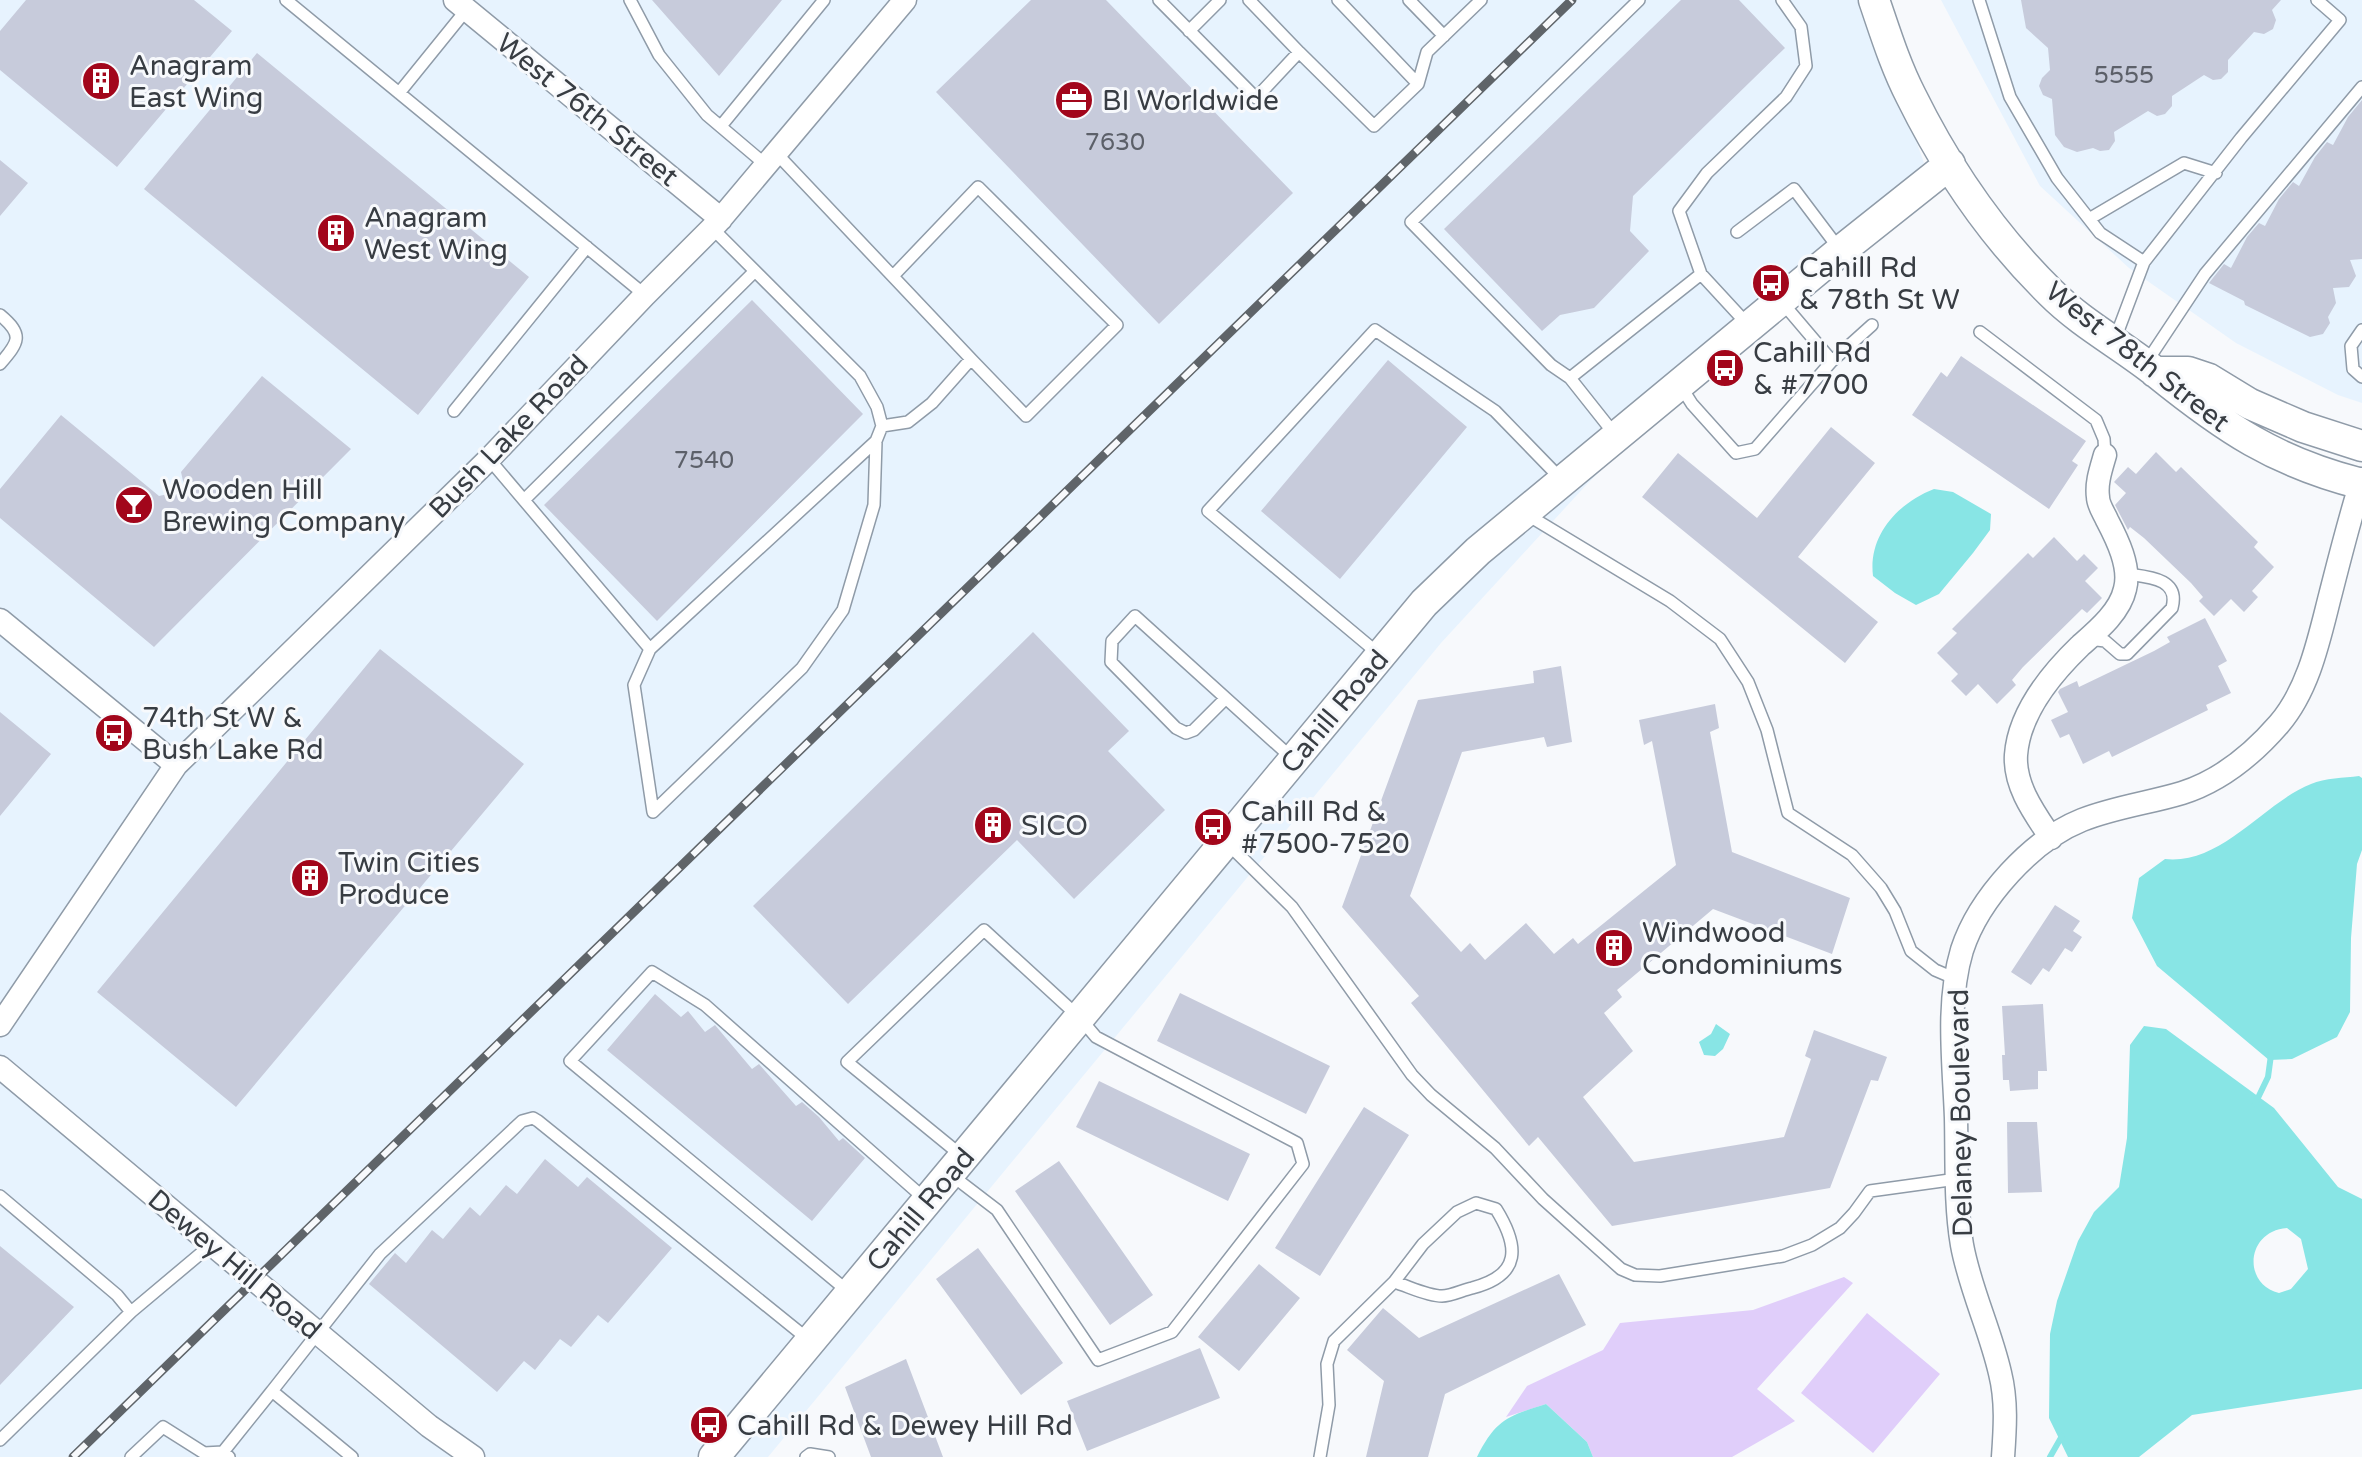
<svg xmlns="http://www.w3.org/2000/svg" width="2362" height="1457" font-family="'Varela Round',sans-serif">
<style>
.built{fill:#e7f3fe}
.green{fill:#e0cefa}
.water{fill:#88e5e5;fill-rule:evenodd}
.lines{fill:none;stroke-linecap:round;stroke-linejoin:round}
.stream{stroke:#88e5e5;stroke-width:6}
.building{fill:#c7cbdb}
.lane-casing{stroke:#8f9ba8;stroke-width:14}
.street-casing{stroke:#8f9ba8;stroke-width:25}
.secondary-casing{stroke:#8f9ba8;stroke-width:33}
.lane{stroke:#fff;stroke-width:11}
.street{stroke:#fff;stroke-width:22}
.secondary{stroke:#fff;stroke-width:30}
.rail-casing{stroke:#5f6469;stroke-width:9}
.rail{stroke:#f7f9fc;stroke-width:6;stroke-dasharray:18;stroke-linecap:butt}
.labels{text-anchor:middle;stroke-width:6;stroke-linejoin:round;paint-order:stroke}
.number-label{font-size:24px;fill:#5c6069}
.poi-label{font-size:28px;fill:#383d43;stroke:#f7f9fc;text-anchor:start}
.street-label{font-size:28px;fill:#383d43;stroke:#f7f9fc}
</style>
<rect width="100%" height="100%" fill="#f7f9fc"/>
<!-- built -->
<path class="built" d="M0,0h1866l58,163 -108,99 -228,221 -147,160 -673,814h-768z
M1941,0h421v403l-24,-8 -102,-52 -107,-75 -89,-82z"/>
<!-- green -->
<path class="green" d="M1844,1277l9,6 -96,106 38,32 -63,36h-139l-6,-15 -41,-38 -40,13 21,-31 76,-36 17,-27 133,-13z
M1867,1313l73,61 -67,79 -72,-60z"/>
<!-- water -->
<path class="water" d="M1934,489l19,3 38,22 -1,16 -17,23 -34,41 -23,11 -21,-12 -22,-17c-5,-41 25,-73 61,-87z
M2359,776l3,2v72l-5,14 -6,74 -1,74 -13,25 -45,22 -23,1 -112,-94 -25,-48 7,-40 26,-19c57,6 98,-56 146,-75 14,-6 33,-6 48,-8z
M1716,1024l14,10 -7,15 -8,7 -11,-1 -5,-13 12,-8z
M2144,1026l22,3 108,79 64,79 24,12v190l-170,26 -53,42h-71l-19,-39 1,-84 7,-33 21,-60 16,-29 25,-25 8,-49 3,-93zM2287,1228l14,11 7,30 -17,20 -12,4c-37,-9 -33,-62 8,-65z
M1546,1404l41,38 6,15h-116c19,-38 31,-41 69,-53z"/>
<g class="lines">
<!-- stream -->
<path class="stream" d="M2255,1104l13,-27 3,-22
M2050,1457l12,-21"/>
</g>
<!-- building -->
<path class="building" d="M26,0h168l38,31 -115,136 -117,-97v-39z
M652,0h130l-63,76z
M1031,0h75l187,193 -134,131 -223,-232z
M1681,0h58l46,48 -152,148 -3,35 19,20 -55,57 -34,7 -18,16 -98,-102z
M2021,0h260l-9,10 4,10 -3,9 -9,5 -10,-2 -26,28v12l-7,7 -8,1 -9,-5 -32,21v10l-7,8 -8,2 -9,-5 -34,21 1,9 -6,9 -9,1 -7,-3 -16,4 -13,-5 -9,-12 -3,-36 -9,-4 -4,-9 3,-8 8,-8 -2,-22 -22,-20z
M257,53l272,224 -111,138 -274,-226z
M2362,100v159l-12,1 6,16 -7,11 -16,1 3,15 -8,14 2,6 -7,11 -13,3 -65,-32 -1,-4 -35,-18 15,-19 7,4 16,-31 12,-14 6,3 14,-27 14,-17 6,4 16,-29 12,-15 6,3 15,-28z
M0,160l28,23 -28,33z
M752,300l111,114 -206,207 -113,-116z
M1961,356l125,85 -14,20 6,4 -29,44 -137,-94 29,-43 6,5z
M1388,360l79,67 -127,152 -79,-68z
M262,376l89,73 -197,198 -154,-129v-29l61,-74 98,81 26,-6 -4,-18z
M1831,427l44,36 -77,94 80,65 -33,41 -203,-166 36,-44 79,65z
M2156,452l20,20 5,-5 77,75 -4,5 20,20 -22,24 6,6 -14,15 -13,-13 -17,17 -15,-15 4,-4 -12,-14 -47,-45 -14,-11 -2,3 -13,-25 11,-12 -12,-11 14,-15 8,7z
M2054,537l23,24 7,-7 14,14 -13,13 17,17 -15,15 -5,-4 -59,58 -11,13 4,5 -19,19 -19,-20 -12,12 -15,-15 7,-7 -21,-21 20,-20 -5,-4 76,-76 5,5z
M2205,618l22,43 -9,5 13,27 -25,12 2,5 -96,47 -3,-6 -26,13 -14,-30 -9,4 -9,-18 17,-8 -10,-20 2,-3 17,-8 2,6 75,-36 16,-9 -3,-5z
M1033,632l96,99 -21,20 57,59 -91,89 -57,-59 -169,164 -95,-98z
M380,649l144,115 -288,343 -139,-115z
M1561,666l11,76 -25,5 -3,-10 -82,15 -52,144 51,56 9,-9 15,17 41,-37 28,31 19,-16 5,6 98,-79 -24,-124 -8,4 -5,-25 76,-16 4,24 -9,4 22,120 118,46 -18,56 -119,-45 -96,81 5,7 -18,16 29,38 -50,46 51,65 150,-25 27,-78 -6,-3 9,-26 73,27 -9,24 -7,-1 -41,108 -218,38 -74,-89 -9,9 -118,-143 8,-7 -77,-89 76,-207 116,-17 -1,-12z
M0,712l51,42 -51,62z
M2055,905l25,16 -7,10 9,6 -10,15 -7,-4 -16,24 -6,-4 -12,17 -20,-13z
M1180,993l150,73 -24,48 -149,-73z
M655,994l26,23 7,-6 17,21 10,-7 37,44 7,-5 37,42 6,-4 17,15 20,24 4,-3 22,20 -53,63 -205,-171z
M2043,1004l4,67h-9v18l-28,2 -1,-11h-6l-1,-25h3l-3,-49z
M1099,1081l151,73 -22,47 -152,-74z
M1364,1107l45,28 -89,141 -45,-28z
M2007,1122h30l5,70 -34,1z
M545,1159l33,28 9,-10 85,71 -64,75 -10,-8 -27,32 -11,-8 -25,31 -11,-9 -27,31 -128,-108 26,-31 11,10 26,-33 11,9 27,-32 10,9 26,-31 11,9z
M1059,1161l94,134 -43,30 -95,-134z
M0,1246l74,61 -74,78z
M978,1248l85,115 -42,32 -85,-116z
M1259,1264l41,34 -61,73 -41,-34z
M1559,1274l27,51 -141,69 -17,63h-62l18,-76 -37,-31 36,-42 36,30z
M1200,1348l20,50 -133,53 -20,-50z
M906,1359l37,98h-72l-26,-70z"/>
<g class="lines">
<!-- lane casing -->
<g class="lane-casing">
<path id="lane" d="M286,0l359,295
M630,0l29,55 48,60 59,50
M1159,0l97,98 43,-46 -50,-52
M1338,0l80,84
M1409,0l35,36
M1979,0l31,97 47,81 43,55 44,29 -29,77
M1189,31l31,-31
M1299,52l75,74 44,-42 9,-32 54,-52
M399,93l68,-84
M721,126l103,-126
M777,154l194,205 -39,44 -24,19 -26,4
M2089,219l95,-56 32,10
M1737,232l57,-43 46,61
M2144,262l97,-124 99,-118 -23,-20
M893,276l85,-89 139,138 -91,91 -55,-57
M1781,301l51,60
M0,315c24,20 19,27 0,49
M1749,326l-48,-52 -22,-63 28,-38 79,-76 20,-31 -5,-39 -19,-27
M2362,330l-11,16 2,23 9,8
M1980,332l116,88 8,19 1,16
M2146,363l59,-89 157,-187
M1570,378l131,-104
M1680,385l12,19 44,49 19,-4 77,-88 40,-36
M454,411l133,-164
M1616,436l-46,-58 -19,-13 -140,-143 228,-222
M489,459l161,190 -16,36 19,127 149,-144 41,-58 31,-105 2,-64 6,-15 -5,-19 -17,-31 -148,-148
M524,500l231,-229
M1526,514l144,87 50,38 28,43 19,48 21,83 64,42 29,33 14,23 16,40 24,19 21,9
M2089,639l16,2 15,13h7l45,-46c8,-30 -24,-31 -45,-34
M650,649l226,-208
M1380,655l-172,-144 167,-181 120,81 67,69
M1225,699l-31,31 -8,3 -10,-5 -65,-66 1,-21 23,-25 158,143
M1226,842l66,65 120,168 19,20 64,53 48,51 78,70 14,6 25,1 123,-20 29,-11 28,-17 14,-15 16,-22 87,-12
M950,1174l47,36 101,150 74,-28 131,-168 -6,-21 -201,-106 -17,-20 -95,-87 -137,132 115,94
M0,1196l117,99 14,17
M850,1293l-280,-232 82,-89 53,33 220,194
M0,1440l131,-128 81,-68
M223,1452l49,-61
M131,1457l32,-30 41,26 19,-1 6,5
M352,1457l-80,-66 108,-137 142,-133 11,-3 5,3 271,219
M806,1457l4,-3 19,3
M1320,1457l9,-52 -2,-41 7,-23 60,-59 29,-38 34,-32 19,-9 20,6c23,37 26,66 -24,79 -9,2 -21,8 -30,8 -15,0 -34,-10 -48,-14"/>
</g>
<!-- street casing -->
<g class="street-casing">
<path id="street" d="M455,0l266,219
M0,620l176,145
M2051,838c-16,-24 -37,-52 -35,-83 3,-42 35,-81 64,-109 17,-15 40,-34 45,-57 6,-22 -8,-50 -18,-69 -3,-7 -9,-15 -9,-23 -2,-14 3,-28 7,-42
M0,1025l176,-260 313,-306 156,-164 73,-73 187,-222
M0,1067l429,359 44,31
M2003,1457c2,-28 4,-56 -3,-84 -10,-44 -30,-84 -38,-128 -7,-41 -5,-85 -6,-127 -2,-54 -10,-115 6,-168 17,-52 70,-110 120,-130 33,-13 67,-17 100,-27 38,-12 71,-39 97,-69 30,-35 40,-85 51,-128 10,-39 20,-79 32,-117"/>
</g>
<!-- secondary casing -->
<g class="secondary-casing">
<path id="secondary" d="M1874,0c11,32 21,65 37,96 35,71 83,141 140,197 31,31 71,52 106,80 68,55 118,89 205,111
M2155,372h33l21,7 41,25 53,23 59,19
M714,1457l710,-854 54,-52 360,-298 112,-89"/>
</g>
<!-- lane -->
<use href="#lane" class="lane"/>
<!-- street -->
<use href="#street" class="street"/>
<!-- secondary -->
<use href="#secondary" class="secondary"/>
<!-- rail casing -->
<g class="rail-casing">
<path id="rail" d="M73,1457l1499,-1457"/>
</g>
<!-- rail -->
<use href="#rail" class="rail"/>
</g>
<!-- icons -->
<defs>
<g id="building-disc" transform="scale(2)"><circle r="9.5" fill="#a2061b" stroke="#f7f9fc"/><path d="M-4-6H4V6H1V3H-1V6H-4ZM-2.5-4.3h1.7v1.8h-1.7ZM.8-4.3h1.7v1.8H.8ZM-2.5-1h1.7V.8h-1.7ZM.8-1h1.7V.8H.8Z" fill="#fff"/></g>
<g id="office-disc" transform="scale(2)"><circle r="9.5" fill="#a2061b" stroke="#f7f9fc"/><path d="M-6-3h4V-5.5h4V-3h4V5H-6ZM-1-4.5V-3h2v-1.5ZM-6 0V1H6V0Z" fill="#fff"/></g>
<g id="bus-disc" transform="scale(2)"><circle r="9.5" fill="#a2061b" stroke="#f7f9fc"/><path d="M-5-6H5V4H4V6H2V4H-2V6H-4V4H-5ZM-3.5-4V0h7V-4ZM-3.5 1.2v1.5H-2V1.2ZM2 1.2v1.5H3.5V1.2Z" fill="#fff"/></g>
<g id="bar-disc" transform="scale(2)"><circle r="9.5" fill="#a2061b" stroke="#f7f9fc"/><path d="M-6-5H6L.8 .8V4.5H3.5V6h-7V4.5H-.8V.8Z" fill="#fff"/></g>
</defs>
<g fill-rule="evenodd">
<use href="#building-disc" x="101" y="81"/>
<use href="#office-disc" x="1074" y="100"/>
<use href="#building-disc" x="336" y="233"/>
<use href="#bus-disc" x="1771" y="283"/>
<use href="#bus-disc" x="1725" y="368"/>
<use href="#bar-disc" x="134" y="505"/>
<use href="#bus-disc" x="114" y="733"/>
<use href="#building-disc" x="993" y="825"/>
<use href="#bus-disc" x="1213" y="827"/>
<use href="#building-disc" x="310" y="878"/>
<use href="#building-disc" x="1614" y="948"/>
<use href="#bus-disc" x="709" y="1425"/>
</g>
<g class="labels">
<!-- number labels -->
<g class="number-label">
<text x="2124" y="83">5555</text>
<text x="1115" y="150">7630</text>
<text x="704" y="468">7540</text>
</g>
<!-- poi labels -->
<g class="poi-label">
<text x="129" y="75">Anagram<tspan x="129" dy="32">East Wing</tspan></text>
<text x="1102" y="110">BI Worldwide</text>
<text x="364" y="227">Anagram<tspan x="364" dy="32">West Wing</tspan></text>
<text x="1799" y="277">Cahill Rd<tspan x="1799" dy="32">&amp; 78th St W</tspan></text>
<text x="1753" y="362">Cahill Rd<tspan x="1753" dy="32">&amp; #7700</tspan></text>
<text x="162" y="499">Wooden Hill<tspan x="162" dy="32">Brewing Company</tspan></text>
<text x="142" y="727">74th St W &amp;<tspan x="142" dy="32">Bush Lake Rd</tspan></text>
<text x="1241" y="821">Cahill Rd &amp;<tspan x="1241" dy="32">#7500-7520</tspan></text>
<text x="1021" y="835">SICO</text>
<text x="338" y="872">Twin Cities<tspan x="338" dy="32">Produce</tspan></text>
<text x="1642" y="942">Windwood<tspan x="1642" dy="32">Condominiums</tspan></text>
<text x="737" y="1435">Cahill Rd &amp; Dewey Hill Rd</text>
</g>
<!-- street labels -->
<g class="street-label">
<text transform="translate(588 109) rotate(39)" y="10">West 76th Street</text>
<text transform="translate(2138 356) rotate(38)" y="10">West 78th Street</text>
<text transform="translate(508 436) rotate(-46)" y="10">Bush Lake Road</text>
<text transform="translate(1334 711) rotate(-50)" y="10">Cahill Road</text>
<text transform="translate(1960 1113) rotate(-91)" y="10">Delaney Boulevard</text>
<text transform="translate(920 1209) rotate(-50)" y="10">Cahill Road</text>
<text transform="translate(235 1264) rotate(40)" y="10">Dewey Hill Road</text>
</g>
</g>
</svg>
